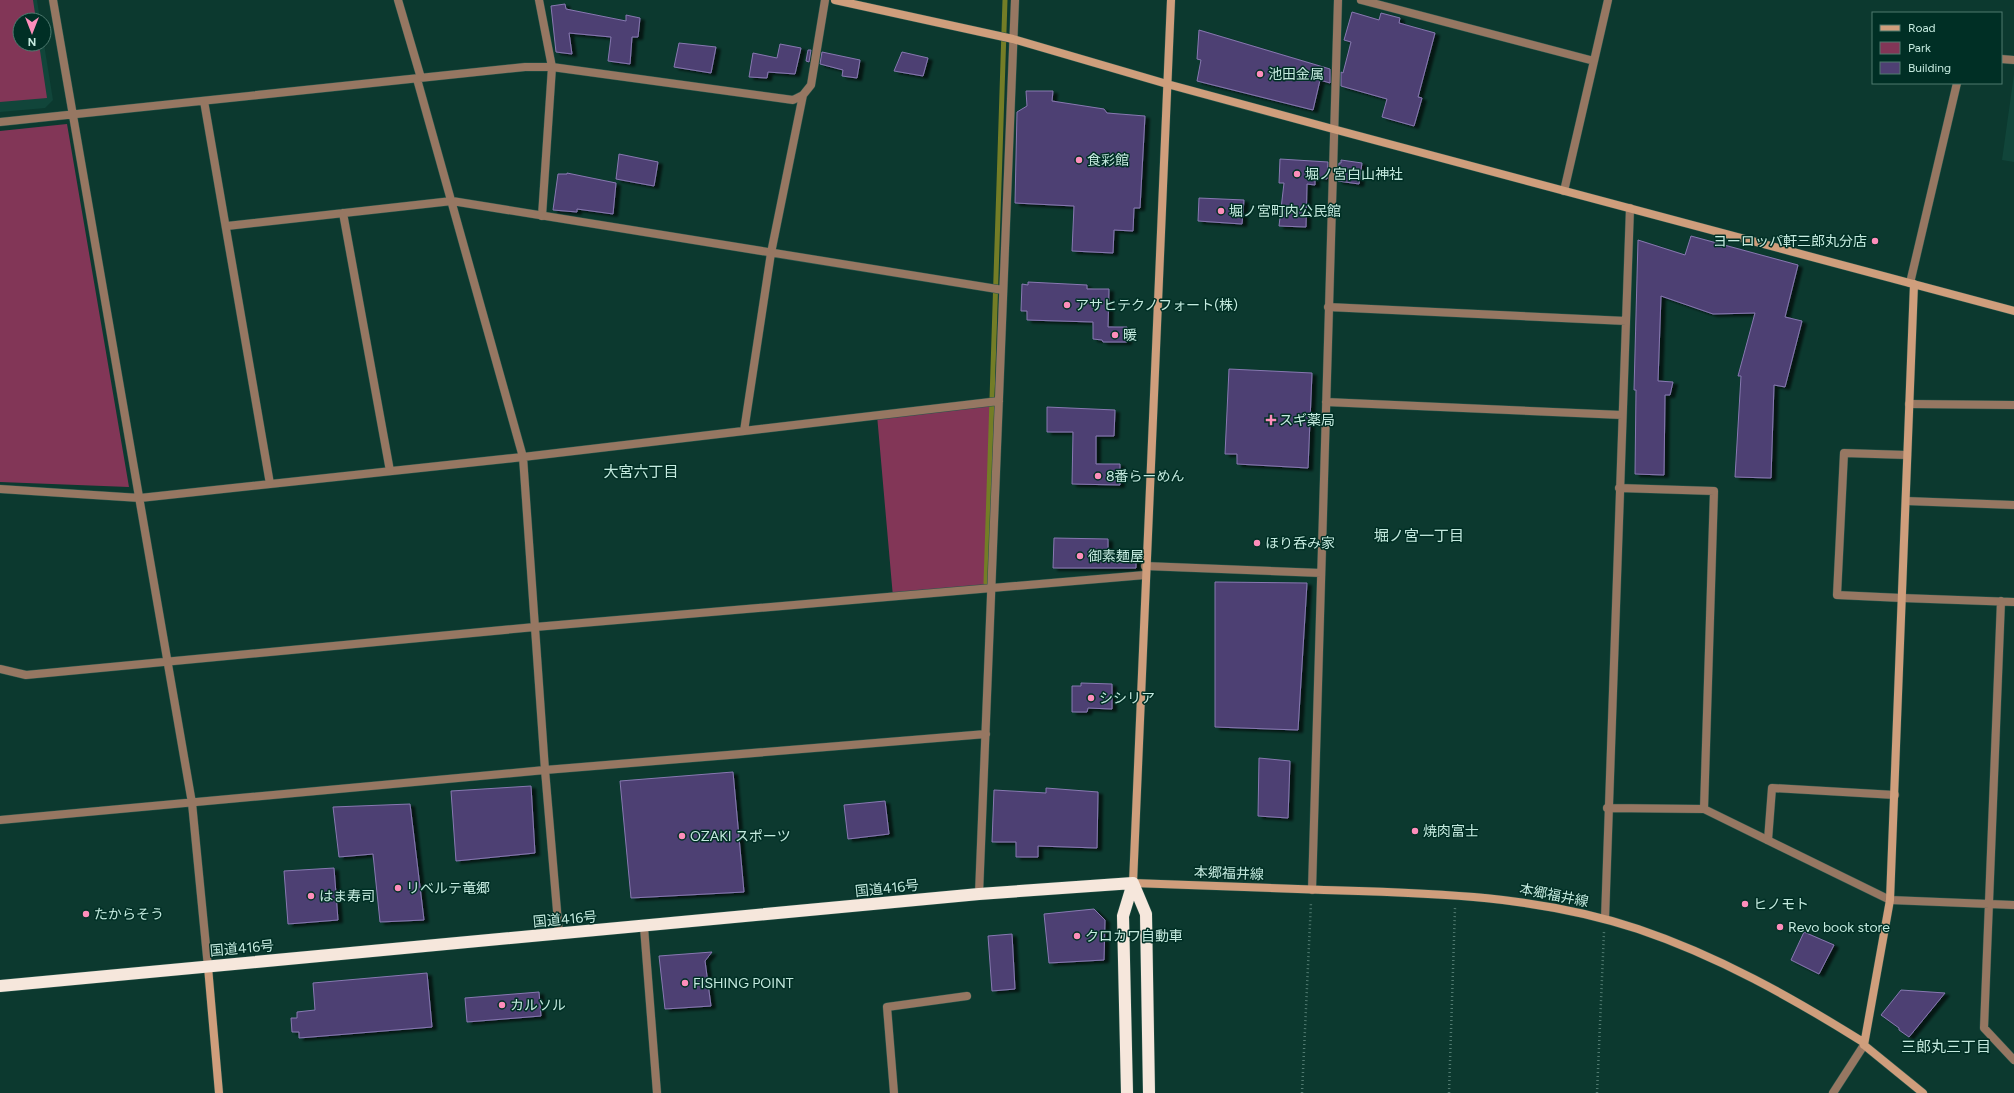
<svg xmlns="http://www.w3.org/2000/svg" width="2014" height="1093" font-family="Figtree,'Noto Sans JP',sans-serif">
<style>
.built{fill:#11453a}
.green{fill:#823657}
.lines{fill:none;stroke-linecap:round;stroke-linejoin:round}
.stream{stroke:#747d26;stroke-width:5}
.building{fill:#4e4073;stroke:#8778b1;filter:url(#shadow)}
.lane-casing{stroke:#29554b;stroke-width:9}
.street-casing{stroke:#29554b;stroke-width:9}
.secondary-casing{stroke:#29554b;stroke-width:9}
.highway-casing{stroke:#29554b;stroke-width:13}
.path{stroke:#517b71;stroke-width:2.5;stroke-dasharray:1 3;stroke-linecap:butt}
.lane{stroke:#967762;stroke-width:8}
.street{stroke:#967762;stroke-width:8}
.secondary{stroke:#cf9e7c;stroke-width:8}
.highway{stroke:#f6e7dc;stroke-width:12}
.poi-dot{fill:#fe8ebb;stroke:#002f25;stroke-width:1.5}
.labels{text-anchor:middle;stroke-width:3;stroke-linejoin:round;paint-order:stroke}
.poi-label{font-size:14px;fill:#c4eadf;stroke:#002f25;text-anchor:start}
.street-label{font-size:14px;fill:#c4eadf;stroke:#002f25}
.neighbourhood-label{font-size:15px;fill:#c4eadf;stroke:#002f25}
</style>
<defs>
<filter id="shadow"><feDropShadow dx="4.5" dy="2.5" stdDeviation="1" flood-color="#0009"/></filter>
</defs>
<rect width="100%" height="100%" fill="#0c392f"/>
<!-- built -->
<path class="built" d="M0,0h37l3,20h-20v24h24l9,56 -8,8 -45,4z
M2014,74v88l-12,-2z"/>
<!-- green -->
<path class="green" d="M0,0h33l3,20h-16v24h19l8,54 -47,4z
M67,124l62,363 -129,-5v-351z
M999,401l-7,187 -99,9 -16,-182z"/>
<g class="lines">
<!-- stream -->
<path class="stream" d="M986,583l19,-583"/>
</g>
<!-- building -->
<path class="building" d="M565,4l1,5 60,12v-6l14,3 -2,19h-6l-2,27 -22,-3 3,-24 -42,-4 3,21 -16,-2 -5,-46z
M1352,12l27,8 2,-7 19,5 -1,5 36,10 -17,64 4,1 -8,28 -32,-9 5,-18 -46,-13v-14l2,1 8,-31 -7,-2z
M1199,30l131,39v14l-10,-3 -7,30 -116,-29 4,-21 -4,-1z
M679,43l37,4 -5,26 -37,-6z
M780,44l21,4 -6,26 -27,-2 -1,6 -18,-1 4,-24 24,5z
M808,50h3l-2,12 -3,-1z
M822,52l38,8 -3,18 -15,-2 1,-6 -23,-6z
M902,52l26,6 -5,18 -29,-5z
M1026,91h27l-1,10 52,8 3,4 38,3 -5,92h-6l-1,23 -19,-1 -1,23 -41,-2 2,-45 -59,-3 2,-91 10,-6z
M619,154l39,8 -4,24 -38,-7z
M1280,159l48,3 -1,17 -12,-2v8l-8,-1 -1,43 -27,-1 5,-43h-5z
M1341,160l21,3 -3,21 -21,-3 1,-18h2z
M567,173l49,10 -3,31 -36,-5v3l-24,-2 5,-36h9z
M1199,198l45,2 -2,24 -44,-3z
M1691,236l107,29 -13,52 17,4 -17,66 -11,-2 -3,93 -36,-1 6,-101h-3l17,-63 -42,1 -52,-18 -3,85 15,1 -3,13h-5l-1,80 -29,-1 1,-84h-2l4,-150 47,15z
M1028,282l59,3v4h22l-1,38h19v15h-24l-1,-2 -9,-1v-17l-66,-2v-9h-6l1,-27 6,1z
M1229,369l83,4 -4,95 -71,-4v-10h-12z
M1047,407l68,3 -1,26h-18v28h24v21l-48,-1 1,-52h-26z
M1054,538l54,1v17l28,4v8h-83z
M1215,582l92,1 -9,147 -83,-3z
M1081,683l31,1v25l-24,-1 -1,4h-15v-26h9z
M1259,758l31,3 -2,57 -30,-2z
M733,772l11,120 -113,6 -11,-117z
M531,786l4,67 -79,8 -5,-70z
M1046,788l52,4 -1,56 -59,-2v11h-22v-15h-24l2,-52 52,3z
M885,801l4,33 -41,5 -4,-34z
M410,804l14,116 -44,2 -7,-68 -34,3 -6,-50z
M334,868l4,52 -50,4 -4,-53z
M1094,909l11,11 -1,40 -55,3 -5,-49z
M1804,932l30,13 -15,29 -28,-14z
M1012,934l3,55 -23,2 -4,-55z
M712,952l-7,9 6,45 -46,3 -6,-53z
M427,973l5,54 -133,11v-6h-7l-1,-14h6v-6l18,-2 -2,-27z
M1901,990l44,3 -36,44 -10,-7v-2l-18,-13z
M539,992l2,24 -74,6 -2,-24z"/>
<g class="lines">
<!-- lane casing -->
<g class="lane-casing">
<path id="lane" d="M539,0l13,67 -10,149
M1902,598l-65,-3 7,-142 63,2
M1768,840l4,-52 123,7"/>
</g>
<!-- street casing -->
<g class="street-casing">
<path id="street" d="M53,0l139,803 16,164
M398,0l23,78
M1361,0l233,61 14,-61
M2001,59l13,1
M417,79l106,378 22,313 14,164
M204,101l66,383
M0,122l525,-55h27l241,33 10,-5 8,-10 14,-85
M1564,191l30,-130
M343,213l47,258
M227,226l225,-25 551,89
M1910,283l47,-200
M1328,307l298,14
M1326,402l296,13
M1909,404l105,1
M744,431l27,-178 32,-158
M1619,488l95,3 -10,318
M0,489l140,9 383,-41 476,-56
M1906,501l108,4
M1145,566l176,7
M1902,598l112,4
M2001,601l-17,427 30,32
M0,669l26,6 509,-48 610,-52
M1607,808l97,1 186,91 124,5
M0,820l545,-50 441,-36
M1312,890l26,-890
M979,894l36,-894
M1605,919l25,-711
M644,927l13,166
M894,1093l-7,-86 80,-11
M1833,1093l31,-48"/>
</g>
<!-- secondary casing -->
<g class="secondary-casing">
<path id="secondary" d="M835,0l178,39 154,45 166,45 681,182
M1171,0l-38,883c63,2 127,5 191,7 106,3 212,5 314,39 80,27 153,68 225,113l1,3 59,48
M208,967l11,126
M1864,1045l26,-145 24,-616"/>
</g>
<!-- highway casing -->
<g class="highway-casing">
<path id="highway" d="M1133,883l13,31 3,179
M0,986l979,-92 154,-11
M1127,1093l-4,-177 10,-33"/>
</g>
<!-- path -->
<path class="path" d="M1302,1093l9,-191
M1449,1093l6,-185
M1597,1093l7,-161"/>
<!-- lane -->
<use href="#lane" class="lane"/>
<!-- street -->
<use href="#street" class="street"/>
<!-- secondary -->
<use href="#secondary" class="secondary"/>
<!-- highway -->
<use href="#highway" class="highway"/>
</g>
<!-- markers -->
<g class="poi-dot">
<circle cx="1260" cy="74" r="4"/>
<circle cx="1079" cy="160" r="4"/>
<circle cx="1297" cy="174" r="4"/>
<circle cx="1221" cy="211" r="4"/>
<circle cx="1875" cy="241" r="4"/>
<circle cx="1067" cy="305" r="4"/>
<circle cx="1115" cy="335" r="4"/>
<path d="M1269 414h4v4h4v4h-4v4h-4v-4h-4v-4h4z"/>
<circle cx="1098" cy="476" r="4"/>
<circle cx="1257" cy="543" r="4"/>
<circle cx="1080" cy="556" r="4"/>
<circle cx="1091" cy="698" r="4"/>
<circle cx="1415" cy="831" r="4"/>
<circle cx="682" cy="836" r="4"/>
<circle cx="398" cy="888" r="4"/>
<circle cx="311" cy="896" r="4"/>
<circle cx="1745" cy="904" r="4"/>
<circle cx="86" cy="914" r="4"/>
<circle cx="1780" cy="927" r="4"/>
<circle cx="1077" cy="936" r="4"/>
<circle cx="685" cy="983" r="4"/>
<circle cx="502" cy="1005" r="4"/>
</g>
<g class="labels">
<!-- poi labels -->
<g class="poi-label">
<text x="1268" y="79">池田金属</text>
<text x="1087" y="165">食彩館</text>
<text x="1305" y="179">堀ノ宮白山神社</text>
<text x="1229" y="216">堀ノ宮町内公民館</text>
<text x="1867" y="246" text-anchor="end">ヨーロッパ軒三郎丸分店</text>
<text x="1075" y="310">アサヒテクノフォート(株)</text>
<text x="1123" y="340">暖</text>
<text x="1279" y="425">スギ薬局</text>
<text x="1106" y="481">8番らーめん</text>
<text x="1265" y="548">ほり呑み家</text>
<text x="1088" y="561">御素麺屋</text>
<text x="1099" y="703">シシリア</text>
<text x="1423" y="836">焼肉富士</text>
<text x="690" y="841">OZAKI スポーツ</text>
<text x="406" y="893">リベルテ竜郷</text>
<text x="319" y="901">はま寿司</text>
<text x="1753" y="909">ヒノモト</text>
<text x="94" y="919">たからそう</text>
<text x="1788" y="932">Revo book store</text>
<text x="1085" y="941">クロカワ自動車</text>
<text x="693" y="988">FISHING POINT</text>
<text x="510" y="1010">カルソル</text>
</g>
<!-- street labels -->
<g class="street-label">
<text transform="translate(1229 873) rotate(2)" y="5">本郷福井線</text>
<text transform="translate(887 888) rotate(-6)" y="5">国道416号</text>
<text transform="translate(1554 895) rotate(11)" y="5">本郷福井線</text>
<text transform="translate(565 919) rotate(-5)" y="5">国道416号</text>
<text transform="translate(242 948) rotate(-5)" y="5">国道416号</text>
</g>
<!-- neighbourhood labels -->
<g class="neighbourhood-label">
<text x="641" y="477">大宮六丁目</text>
<text x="1419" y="541">堀ノ宮一丁目</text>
<text x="1946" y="1052">三郎丸三丁目</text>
</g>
</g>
<!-- legend -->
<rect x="1872" y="12" width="130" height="72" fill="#002f25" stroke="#4e7a6f"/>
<rect x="1880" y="25" width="20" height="6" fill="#cf9e7c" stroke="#4e7a6f"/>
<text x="1908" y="32" font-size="12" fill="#c4eadf">Road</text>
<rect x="1880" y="42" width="20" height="12" fill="#823657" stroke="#4e7a6f"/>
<text x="1908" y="52" font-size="12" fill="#c4eadf">Park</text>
<rect x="1880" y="62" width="20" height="12" fill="#4e4073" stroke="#4e7a6f"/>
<text x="1908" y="72" font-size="12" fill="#c4eadf">Building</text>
<!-- north arrow -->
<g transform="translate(32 32) rotate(180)"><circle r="19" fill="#002f25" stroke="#4e7a6f"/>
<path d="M0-3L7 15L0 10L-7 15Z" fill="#fe8ebb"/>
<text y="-6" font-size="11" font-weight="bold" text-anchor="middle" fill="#c4eadf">N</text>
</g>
</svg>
